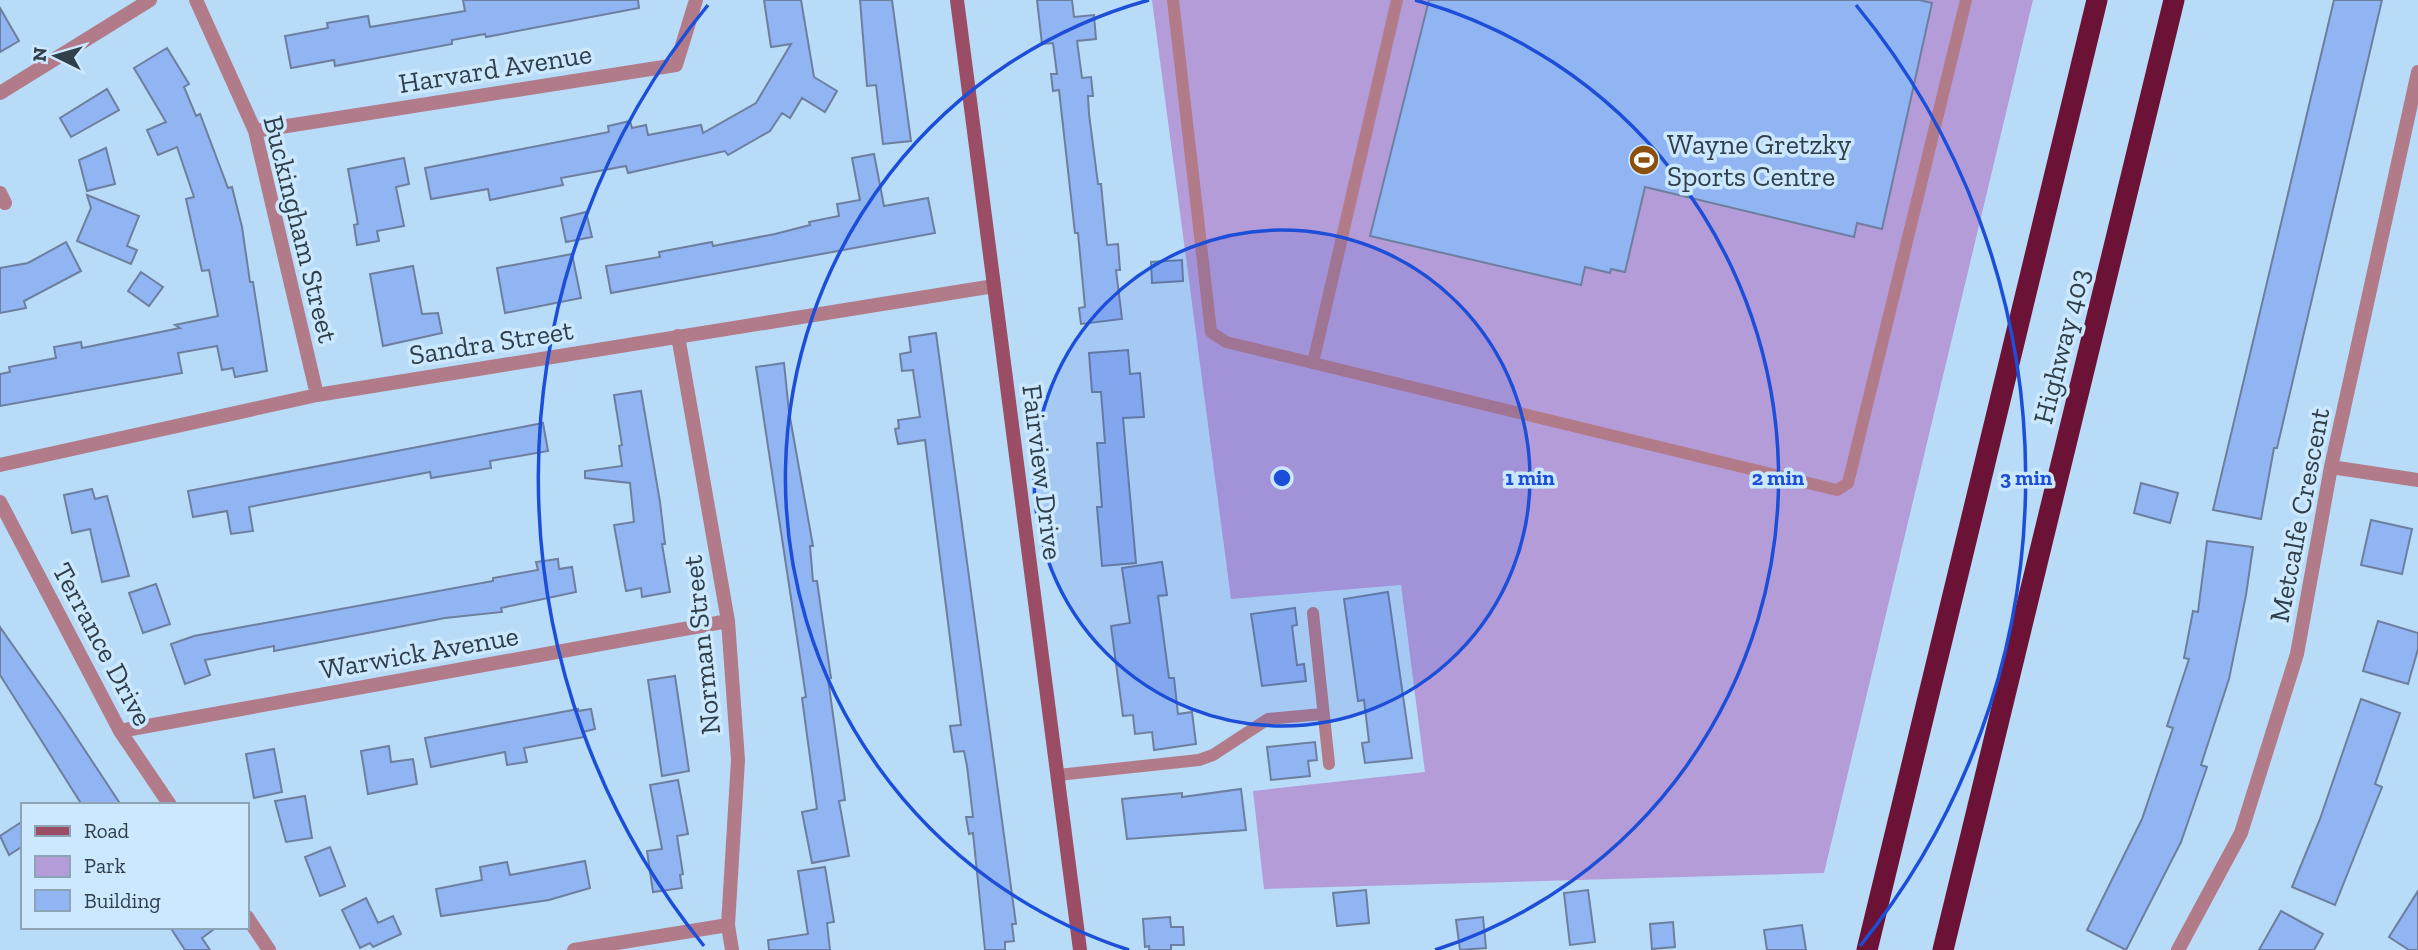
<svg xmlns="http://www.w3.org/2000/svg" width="2418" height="950" font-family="'Zilla Slab',serif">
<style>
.green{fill:#b49cd9}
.building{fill:#91b4f3;stroke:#6c7f9f;stroke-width:2}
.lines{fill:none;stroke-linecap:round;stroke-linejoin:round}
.lane{stroke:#b27b8a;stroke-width:12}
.street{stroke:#b27b8a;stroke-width:14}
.secondary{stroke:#9b4d65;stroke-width:14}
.highway{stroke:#6d1237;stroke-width:21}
.ring{fill:none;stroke:#1d4ed8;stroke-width:3.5}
.labels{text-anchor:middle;stroke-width:7;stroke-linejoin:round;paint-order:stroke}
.street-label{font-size:28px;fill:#303f4a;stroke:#cbe8fe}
.poi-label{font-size:28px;fill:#303f4a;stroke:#cbe8fe;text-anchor:start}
.centre{fill:#1d4ed8;stroke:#cbe8fe;stroke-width:3.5}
.ring-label{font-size:21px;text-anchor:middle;font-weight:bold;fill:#1d4ed8;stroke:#cbe8fe;stroke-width:7;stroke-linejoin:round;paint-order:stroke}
</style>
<rect width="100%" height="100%" fill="#b8dbf7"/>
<!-- green -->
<path class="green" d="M1152,0h881l-209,873 -560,16 -11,-98 172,-19 -24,-187 -170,14z"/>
<!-- building -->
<path class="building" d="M463,0h175l1,8 -153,29 -1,-3 -33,6v4l-117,22 -1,-6 -43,8 -6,-32 43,-8 -1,-5 41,-7 2,11 95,-16z
M764,0h37l13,77 23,14 -12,21 -23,-14 -12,20 -8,-5 -12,18 -42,24 -3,-4 -97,22 -2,-7 -65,12 2,7 -73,15 -2,-11 -57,10 -6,-31 184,-36 -1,-6 22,-5 2,7 14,-3 2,10 53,-10 2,8 53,-30 35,-59 -20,3z
M860,0h32l19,141 -28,3 -7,-59 -9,1z
M1037,0h35l2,17 20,-2 2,24 -19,2 5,37 9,-1 2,19h-5l1,18 9,70h3l6,61 11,-1 2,26h-4l6,49 -41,5 -2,-16 6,-1 -7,-74h-3l-16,-143 -6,1 -2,-17h6l-4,-31 -11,1z
M1429,0h490l13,3 -50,226 -25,-6 -3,14 -209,-50 -20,85 -14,-3 -1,4 -25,-6 -4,18 -211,-49z
M2334,0h48l-105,448h-3l-13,71 -48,-9z
M0,8l19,33 -19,11z
M167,48l22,36 -5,3 12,29 4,-2 28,74 4,-1 10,40 8,55h3l14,89 -32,6 -2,-9 -11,2 -5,-24 -39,7 4,20 -182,33v-32l10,-2 -1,-5 47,-9 -2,-11 27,-5 1,6 98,-20 -5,-3 43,-9 -9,-46 -7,1 -16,-72 8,-2 -17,-50 -19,8 -11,-25 19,-8 -32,-54z
M107,89l12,21 -48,27 -11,-19z
M106,148l9,36 -28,7 -8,-31z
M874,154l10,52 44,-8 7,35 -324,60 -5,-27 54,-9 -1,-5 53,-10 1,4 62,-12 35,-9 -1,-3 30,-6 -2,-12 23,-4 -8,-42z
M404,158l5,26 -13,3 8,39 -27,5 2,10 -22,4 -3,-20 4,-1 -10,-55z
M87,195l52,21 -12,30 10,4 -6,14 -54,-23 14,-33z
M586,212l6,25 -26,5 -5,-24z
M66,242l15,29 -57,30 2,7 -26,5v-45l28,-5z
M572,254l9,44 -76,15 -8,-45z
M1182,260l1,21 -31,2 -1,-21z
M413,266l9,48 16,-1 4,20 -59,13 -13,-72z
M141,272l22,15 -14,19 -21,-15z
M936,333l80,591h-4l2,17 -9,1v8h-20l-12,-117 -4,1 -3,-17h7l-6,-51 -3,-15 -10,1 -4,-26 11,-1 -36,-285 -27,4 -3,-15 4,-1 -1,-8 22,-3 -7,-47 -11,1 -2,-17 11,-2 -2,-15z
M1128,350l2,24 10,-1 4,44 -21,1 13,145 -34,3 -5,-59h5l-5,-64h8l-4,-51h-9l-3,-39z
M784,363l5,49 24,134h-3l3,35h4l14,97 -3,1 17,121 -6,1 10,55 -37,7 -10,-51 15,-3 -15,-111 4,-1 -50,-330z
M641,391l19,111 5,42h-3l8,48 -28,5 -1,-9 -15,3 -12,-66 20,-3 -4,-39 -45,-5v-7l37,-5 -3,-20 3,-1 -8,-50z
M543,423l5,28 -58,10 1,7 -60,10 -1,-6 -181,35 4,24 -22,3 -4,-23 -34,6 -5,-26z
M2141,483l37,10 -8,30 -36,-10z
M92,489l3,10 12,-3 22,80 -27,6 -12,-53 -18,4 -8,-38z
M2371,520l41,9 -10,45 -41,-9z
M2207,541l46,6 -7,48 -17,84 -28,86 6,2 -26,75 -55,108 -39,-20 55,-111 31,-91 -6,-2 22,-67 -5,-1 9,-47 5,1z
M558,559l1,10 13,-2 4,25 -75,16 1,4 -57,6 -171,33v-5l-69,14 5,15 -25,9 -14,-40 23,-8 299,-55v-3l45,-8 -2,-8z
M1162,562l5,33 -9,1 11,82h5l4,36 14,-2 4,32 -42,6 -2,-18 -17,2 -2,-19 -10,1 -12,-90 19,-3 -8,-55z
M156,584l14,40 -27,9 -14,-40z
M1388,592l24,166 -47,5 -3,-20 7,-1 -5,-42 -6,1 -14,-102z
M1295,608l2,17 -5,1 5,39 7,-1 2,17 -44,5 -11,-72z
M2378,621l40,12v16l-10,35 -45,-13z
M0,627l61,87 60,91h-39l-82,-130z
M675,676l14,95 -27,5 -14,-96z
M2361,699l39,14 -25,71 7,3 -47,118 -43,-18 28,-68z
M578,709v2l13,-2 4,20 -12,3 1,5 -60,11 3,14 -20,3 -2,-13 -74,15 -6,-29z
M1315,742l2,18 -9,1 2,15 -39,4 -4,-33z
M389,746l2,16 22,-3 4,25 -49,10 -7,-43z
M274,749l8,43 -28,6 -8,-44z
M678,780l10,54 -11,2 6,38 -3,1 2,13 -29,4 -6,-41 15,-2 -12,-64z
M1241,789l5,41 -119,9 -5,-40 60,-6v4z
M305,796l7,42 -26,4 -11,-41z
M23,821v25l-14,9 -9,-19z
M330,847l15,39 -25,10 -15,-39z
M585,861l5,27 -41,12 -108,16 -5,-27 46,-9 -2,-13 27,-5 3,13z
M825,867l9,55 -7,1 3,27h-61l-1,-10 40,-6 -10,-63z
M1366,890l3,33 -32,3 -4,-33z
M1588,890l7,52 -25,3 -6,-52z
M2418,891v59h-9l-20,-13z
M366,898l12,25 15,-7 8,18 -28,13 -3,-4 -10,5 -18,-38z
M2281,911l42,23 -9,16h-55z
M1170,917l1,10h12l1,18h-13v5h-22v-4l-4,1 -2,-28z
M1483,917l3,31 -26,2 -4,-30z
M1673,922l2,25 -23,2 -2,-25z
M1802,925l4,25h-39l-3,-20z
M170,927h47l-15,11 8,12h-25z"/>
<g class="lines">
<!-- lane -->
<path class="lane" d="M1173,0l38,332 15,10 611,148 11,-7 118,-483
M1313,363l84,-363
M1313,613l16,151
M1058,775l141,-15 14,-5 55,-36 55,-5"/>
<!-- street -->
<path class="street" d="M196,0l59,131 62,264
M0,93l150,-93
M255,131l421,-66 20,-65
M0,193l5,10
M678,336l50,285 10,139 -10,165 4,25
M0,465l317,-70 677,-109
M2331,467l87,13
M0,502l120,229 50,74
M120,731l608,-110
M247,917l22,33
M574,950l154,-25
M2178,950l63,-117 56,-179 34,-187 87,-395"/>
<!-- secondary -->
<path class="secondary" d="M957,0l123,950"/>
<!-- highway -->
<path class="highway" d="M1867,950l230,-950
M1943,950l231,-950"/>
</g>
<!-- distance rings -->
<circle cx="1282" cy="478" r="248" fill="#1d4ed8" fill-opacity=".12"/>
<g class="ring">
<circle cx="1282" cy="478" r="248"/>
<path d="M1129 950A496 496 0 0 1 1149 0M1415 0A496 496 0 0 1 1435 950"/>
<path d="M704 946A744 744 0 0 1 708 5M1856 5A744 744 0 0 1 1860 946"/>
</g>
<!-- icons -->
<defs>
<g id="stadium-disc" transform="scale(1.575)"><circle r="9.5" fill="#8b500c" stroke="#cbe8fe"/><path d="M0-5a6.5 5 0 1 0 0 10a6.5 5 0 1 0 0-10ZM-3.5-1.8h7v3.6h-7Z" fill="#fff"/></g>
</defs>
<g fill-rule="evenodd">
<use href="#stadium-disc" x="1644" y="160"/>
</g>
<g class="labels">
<!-- street labels -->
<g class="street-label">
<text transform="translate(495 68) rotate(-9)" y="10">Harvard Avenue</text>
<text transform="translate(301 229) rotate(76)" y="10">Buckingham Street</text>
<text transform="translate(491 342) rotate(-9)" y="10">Sandra Street</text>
<text transform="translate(2061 346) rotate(-76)" y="10">Highway 403</text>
<text transform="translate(1043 472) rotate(83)" y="10">Fairview Drive</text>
<text transform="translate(2299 515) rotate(-79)" y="10">Metcalfe Crescent</text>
<text transform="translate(103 644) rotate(62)" y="10">Terrance Drive</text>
<text transform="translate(701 645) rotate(-96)" y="10">Norman Street</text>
<text transform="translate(419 652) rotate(-10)" y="10">Warwick Avenue</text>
</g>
<!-- poi labels -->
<g class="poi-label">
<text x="1667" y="154">Wayne Gretzky<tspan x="1667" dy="32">Sports Centre</tspan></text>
</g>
</g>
<circle cx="1282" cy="478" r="10" class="centre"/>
<g class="ring-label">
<text x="1530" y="485">1 min</text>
<text x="1778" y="485">2 min</text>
<text x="2026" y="485">3 min</text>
</g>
<!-- legend -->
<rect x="21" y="803" width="228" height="126" fill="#cbe8fe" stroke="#8da4b6" stroke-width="2"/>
<rect x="35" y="826" width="35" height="10" fill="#9b4d65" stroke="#8da4b6" stroke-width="2"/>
<text x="84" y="838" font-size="21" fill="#303f4a">Road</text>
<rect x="35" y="856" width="35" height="21" fill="#b49cd9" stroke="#8da4b6" stroke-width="2"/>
<text x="84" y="873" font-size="21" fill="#303f4a">Park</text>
<rect x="35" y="890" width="35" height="21" fill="#91b4f3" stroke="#8da4b6" stroke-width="2"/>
<text x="84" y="908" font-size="21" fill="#303f4a">Building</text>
<!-- north arrow -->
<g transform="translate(56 56) rotate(275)" stroke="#cbe8fe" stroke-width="5" paint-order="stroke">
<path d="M0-5L12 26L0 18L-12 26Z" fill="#303f4a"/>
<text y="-10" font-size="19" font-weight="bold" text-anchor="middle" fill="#303f4a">N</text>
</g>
</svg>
